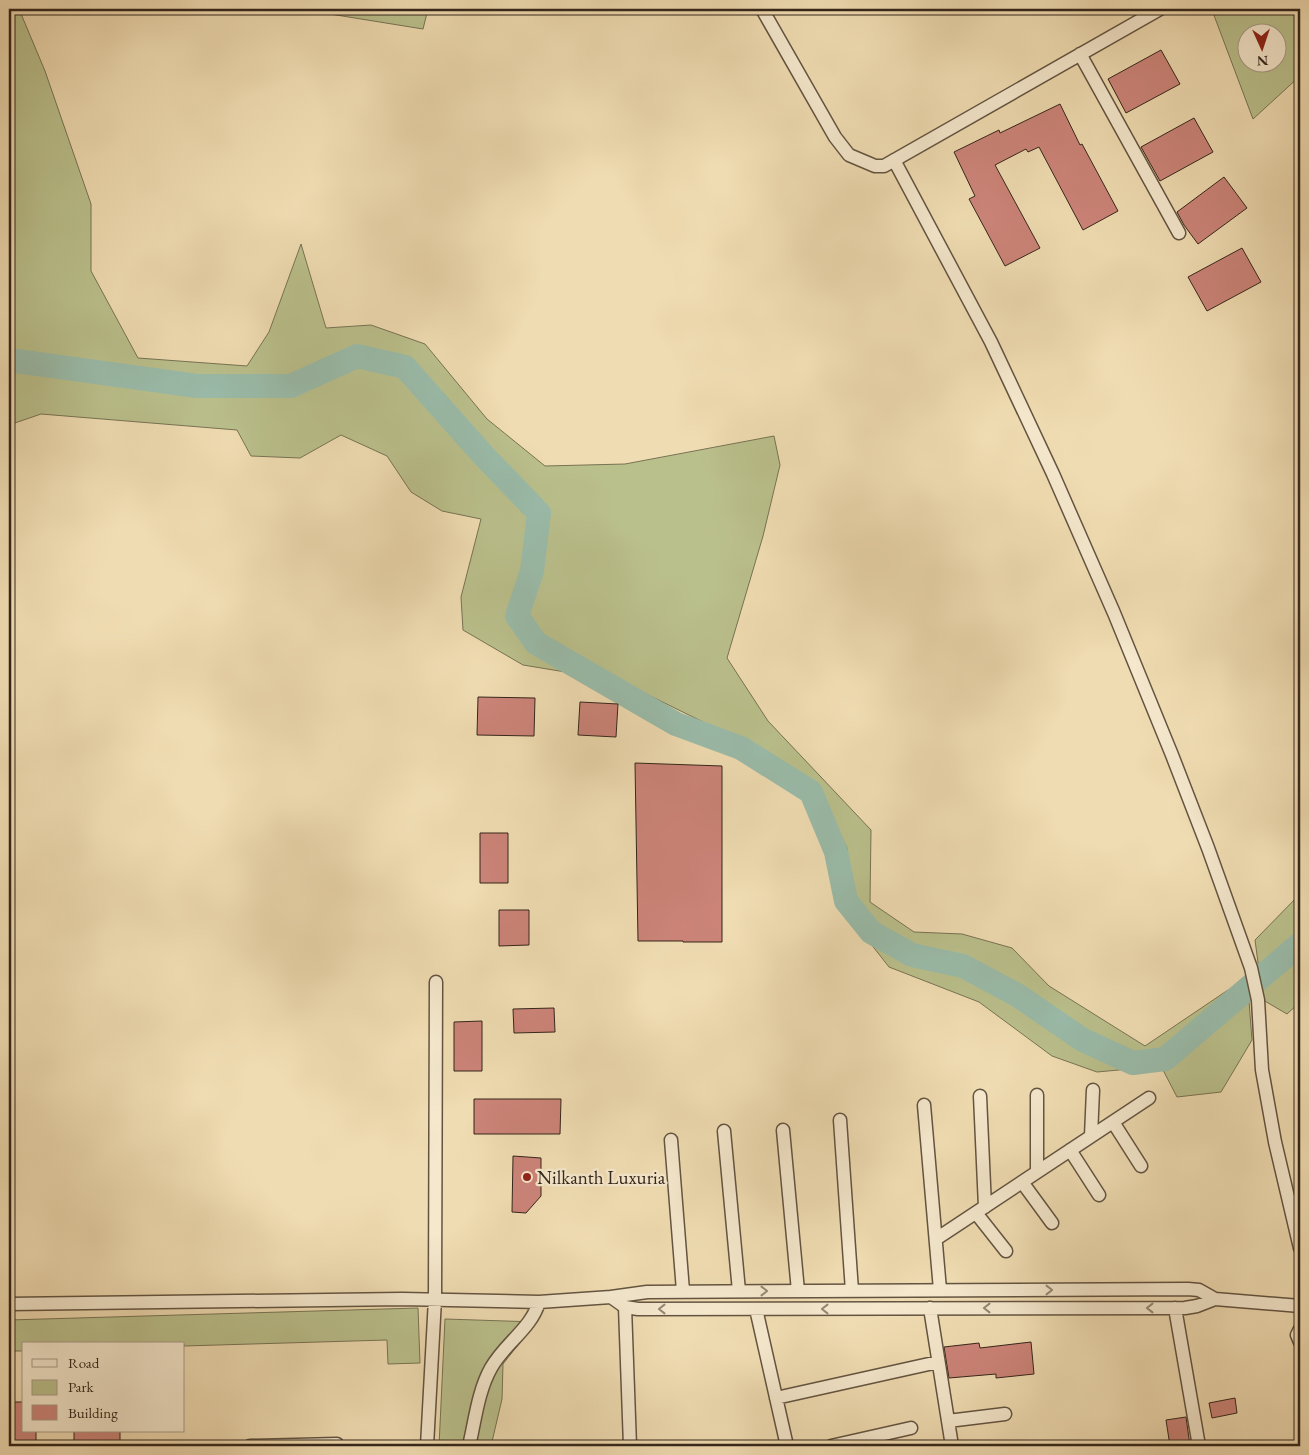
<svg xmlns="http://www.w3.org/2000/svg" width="1309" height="1455" font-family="'EB Garamond',serif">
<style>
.green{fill:#bac08c;stroke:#777354;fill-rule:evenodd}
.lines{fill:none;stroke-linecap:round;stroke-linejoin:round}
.river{stroke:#9abcaa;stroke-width:24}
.building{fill:#cc8479;stroke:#34261b}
.minor-casing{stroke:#635441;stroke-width:15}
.minor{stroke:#f5e8cd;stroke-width:12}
.oneway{stroke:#948774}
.poi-dot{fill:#8f2418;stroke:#f5e8cd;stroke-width:2}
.labels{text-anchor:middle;stroke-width:4.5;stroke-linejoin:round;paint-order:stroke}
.poi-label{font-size:19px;fill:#34261b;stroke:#f5e8cd;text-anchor:start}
</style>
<rect width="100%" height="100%" fill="#f0dcb2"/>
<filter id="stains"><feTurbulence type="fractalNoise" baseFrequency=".004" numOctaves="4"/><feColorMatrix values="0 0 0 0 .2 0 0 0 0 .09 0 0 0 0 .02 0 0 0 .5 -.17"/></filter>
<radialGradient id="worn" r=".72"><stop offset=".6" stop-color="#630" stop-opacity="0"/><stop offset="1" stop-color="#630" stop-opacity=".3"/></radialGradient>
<!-- green -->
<path class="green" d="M9,9h10l26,62 46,133v67l47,87 109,8 22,-34 32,-88 25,84 45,-3 54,19 62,75 58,47 80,-2 149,-28 6,29 -17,71 -36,122 41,63 103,109 -1,72 44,30 48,2 50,14 37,38 96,60 83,-56 21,11 3,39 -31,52 -44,5 -14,-27 -12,-3 -54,5 -45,-16 -73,-54 -90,-35 -44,-56 2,-63 -30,-59 -40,-27 -76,-41 -81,-40 -97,-16 -60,-35 -2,-33 20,-78 -39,-8 -31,-19 -24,-36 -46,-21 -41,23 -49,-2 -14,-26 -196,-16 -32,11z
M299,9h129l-5,20z
M1215,9h85v67l-47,43 -41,-109zM1276,32v30h-30v-30z
M1300,894v108l-13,12 -24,-14 -8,-60z
M418,1308l2,55 -32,1 -1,-24 -203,6v-2h-160v7h-15v-31z
M445,1319l91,3 -33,42 -1,35 -11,47h-52z"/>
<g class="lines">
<!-- river -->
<path class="river" d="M9,360l188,26h94l66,-30 48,11 78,88 56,58 -7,58 -15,45 19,27 140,81 65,24 70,44 25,60 10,49 25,31 41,23 51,11 54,29 66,45 50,23 32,-4 135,-115"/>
</g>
<!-- building -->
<path class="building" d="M1161,50l19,34 -54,29 -18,-34z
M1060,104l20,41 2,-1 36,67 -35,19 -44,-83 -11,5 -2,-3 -31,16 45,83 -35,18 -36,-67 6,-3 -21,-44 45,-22 1,3z
M1194,118l19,34 -53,29 -19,-34z
M1224,177l23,31 -49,36 -14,-19 -7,-13z
M1242,248l19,34 -54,29 -19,-34z
M478,697l57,1 -1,38 -57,-1z
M580,702l38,2 -2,33 -38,-2z
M635,763l87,3v176h-39v-1h-45z
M480,833h28v50h-28z
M499,910h30v35l-30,1z
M554,1008l1,24 -41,1 -1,-24z
M482,1021v50h-28v-49z
M474,1099h87l-1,35h-86z
M513,1156l28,2v38l-15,17 -14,-1z
M1031,1342l3,32 -38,4v-4l-47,4 -5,-31 35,-4 1,5z
M1235,1398l2,15 -25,5 -3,-15z
M9,1402h15v29h12v15h-27z
M1186,1417l4,29h-20l-4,-26z
M74,1431h46v15h-46z"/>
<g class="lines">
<!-- minor casing -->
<g class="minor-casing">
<path id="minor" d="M762,9l73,128 14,18 26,11h9l276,-157
M1080,54l99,179
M894,160l97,182 62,132 61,139 58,142 36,93 43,120 7,32 4,70 13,72 25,106
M980,1096l5,111
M924,1105l16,185
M840,1120l12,171
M1113,1122l28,44
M783,1130l15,161
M724,1131l15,160
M1091,1136l2,-46
M671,1140l12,151
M1070,1150l29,45
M1037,1172v-77
M1022,1182l30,41
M976,1213l30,38
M936,1239l213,-141
M611,1297l14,10 13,2 547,-1 12,-2 18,-7
M9,1304l393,-5 137,3 72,-5 36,-5 541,-3 11,1 16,9 85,7
M625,1307l5,139
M930,1308l22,138
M1175,1308l24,138
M756,1309l31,137
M1300,1329l-3,6 3,7
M776,1398l162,-36
M948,1421l57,-7
M250,1446l87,-2
M427,1446l8,-147 1,-317
M469,1446c6,-25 9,-55 22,-78 14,-25 40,-39 48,-66
M831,1446l80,-18"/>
</g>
<!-- minor -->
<use href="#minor" class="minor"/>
</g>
<!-- one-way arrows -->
<defs><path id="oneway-chevron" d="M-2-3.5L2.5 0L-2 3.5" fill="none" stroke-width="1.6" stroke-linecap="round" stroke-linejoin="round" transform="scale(1.25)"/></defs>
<g class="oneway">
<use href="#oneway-chevron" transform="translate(1049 1290)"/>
<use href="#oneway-chevron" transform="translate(764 1291)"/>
<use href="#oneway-chevron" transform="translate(987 1308) rotate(180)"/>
<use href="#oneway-chevron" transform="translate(1150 1308) rotate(180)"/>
<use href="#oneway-chevron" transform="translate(662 1309) rotate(180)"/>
<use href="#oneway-chevron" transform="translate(825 1309) rotate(180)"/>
</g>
<!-- markers -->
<circle class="poi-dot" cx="527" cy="1177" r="5"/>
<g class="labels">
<!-- poi labels -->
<g class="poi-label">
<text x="537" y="1184">Nilkanth Luxuria</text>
</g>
</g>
<!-- margin -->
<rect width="1309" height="1455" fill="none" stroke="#f0dcb2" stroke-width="30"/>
<rect x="10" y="10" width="1289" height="1435" fill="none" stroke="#34261b" stroke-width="2.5"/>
<rect x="15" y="15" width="1279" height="1425" fill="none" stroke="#34261b"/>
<!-- legend -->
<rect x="22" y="1342" width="162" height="90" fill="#f5e8cd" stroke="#a89a86"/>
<rect x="32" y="1359" width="25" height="8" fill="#f5e8cd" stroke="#a89a86"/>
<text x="68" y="1368" font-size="15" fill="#34261b">Road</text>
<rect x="32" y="1380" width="25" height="15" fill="#bac08c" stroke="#a89a86"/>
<text x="68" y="1392" font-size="15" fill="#34261b">Park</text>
<rect x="32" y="1405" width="25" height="15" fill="#cc8479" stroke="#a89a86"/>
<text x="68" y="1418" font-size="15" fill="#34261b">Building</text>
<!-- north arrow -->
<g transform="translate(1262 48) rotate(177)"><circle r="24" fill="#f5e8cd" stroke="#a89a86"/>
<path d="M0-4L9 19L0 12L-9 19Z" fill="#8f2418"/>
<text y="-8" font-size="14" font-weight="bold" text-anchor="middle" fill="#34261b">N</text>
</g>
<rect width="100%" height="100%" filter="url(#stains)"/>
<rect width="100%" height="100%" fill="url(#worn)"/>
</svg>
